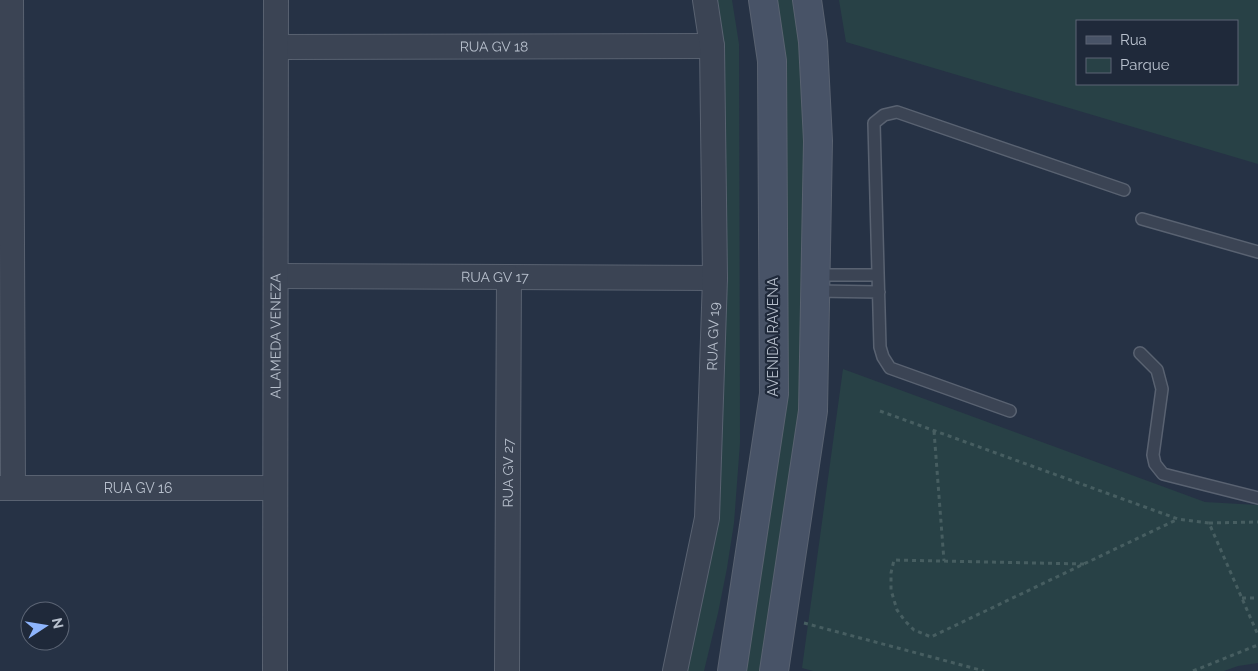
<svg xmlns="http://www.w3.org/2000/svg" width="1258" height="671" font-family="Raleway,sans-serif">
<style>
.green{fill:#284146;fill-rule:evenodd}
.lines{fill:none;stroke-linecap:round;stroke-linejoin:round}
.service-casing{stroke:#596271;stroke-width:14}
.minor-casing{stroke:#596271;stroke-width:26}
.secondary-casing{stroke:#596271;stroke-width:30}
.path{stroke:#475e61;stroke-width:3;stroke-dasharray:4 4;stroke-linecap:butt}
.service{stroke:#3b4454;stroke-width:11}
.minor{stroke:#3b4454;stroke-width:24}
.secondary{stroke:#485367;stroke-width:28}
.labels{text-anchor:middle;stroke-width:4.5;stroke-linejoin:round;paint-order:stroke}
.street-label{font-size:14px;fill:#b8c0cd;stroke:#1f293a}
</style>
<rect width="100%" height="100%" fill="#263245"/>
<!-- green -->
<path class="green" d="M712,0h20l7,44 1,399 -6,80 -7,45 -9,45 -14,58h-22l33,-150z
M771,0h28l4,33 4,332 -39,306h-28l21,-130z
M839,0h419v164l-412,-122zM1237,21v63h-160v-63z
M843,369l362,133 53,3v158l-20,3 -14,5h-411l-11,-3z"/>
<g class="lines">
<!-- service casing -->
<g class="service-casing">
<path id="service" d="M1142,219l116,33
M815,275h63
M816,291l63,1
M1140,353l17,17 5,19 -9,66 2,9 8,10 95,24
M1010,411l-120,-43 -7,-11 -3,-10 -6,-224 10,-8 13,-3 227,78"/>
</g>
<!-- minor casing -->
<g class="minor-casing">
<g id="minor">
<path d="M11,0l2,488"/>
<path id="s1" d="M276,47l436,-1"/>
<path id="s2" d="M276,276l439,2"/>
<path id="s3" d="M0,488h275"/>
<path id="s4" d="M275,671l1,-671"/>
<path id="s5" d="M507,671l2,-394"/>
<path id="s6" d="M675,671l32,-153 8,-240 -3,-232 -7,-46"/>
</g>
</g>
<!-- secondary casing -->
<g class="secondary-casing">
<path id="secondary" d="M732,671l42,-277 -2,-333 -9,-61
M774,671l39,-260 5,-270 -5,-99 -6,-42"/>
</g>
<!-- path -->
<path class="path" d="M880,411l298,108 31,4 49,112
M934,431l10,130
M1209,523l49,-1
M1084,564l-190,-4 -3,13v17l6,20 8,11 9,9 17,7 247,-118
M1242,598h16
M804,623l180,48
M1193,671l65,-26"/>
<!-- service -->
<use href="#service" class="service"/>
<!-- minor -->
<use href="#minor" class="minor"/>
<!-- secondary -->
<use href="#secondary" class="secondary"/>
</g>
<g class="labels">
<!-- street labels -->
<g class="street-label">
<text dy="5" stroke="none"><textPath href="#s1" startOffset="218">RUA GV 18</textPath></text>
<text dy="5" stroke="none"><textPath href="#s2" startOffset="219">RUA GV 17</textPath></text>
<text dy="5" stroke="none"><textPath href="#s4" startOffset="335">ALAMEDA VENEZA</textPath></text>
<text dy="5" stroke="none"><textPath href="#s6" startOffset="338">RUA GV 19</textPath></text>
<text transform="translate(773 337) rotate(-90)" y="5">AVENIDA RAVENA</text>
<text dy="5" stroke="none"><textPath href="#s5" startOffset="198">RUA GV 27</textPath></text>
<text dy="5" stroke="none"><textPath href="#s3" startOffset="138">RUA GV 16</textPath></text>
</g>
</g>
<!-- legend -->
<rect x="1076" y="20" width="162" height="65" fill="#1f293a" stroke="#5c6575"/>
<rect x="1086" y="36" width="25" height="8" fill="#485367" stroke="#5c6575"/>
<text x="1120" y="45" font-size="15" fill="#b8c0cd">Rua</text>
<rect x="1086" y="58" width="25" height="15" fill="#284146" stroke="#5c6575"/>
<text x="1120" y="70" font-size="15" fill="#b8c0cd">Parque</text>
<!-- north arrow -->
<g transform="translate(45 626) rotate(78)"><circle r="24" fill="#1f293a" stroke="#5c6575"/>
<path d="M0-4L9 19L0 12L-9 19Z" fill="#8eb5fd"/>
<text y="-8" font-size="14" font-weight="bold" text-anchor="middle" fill="#b8c0cd">N</text>
</g>
</svg>
